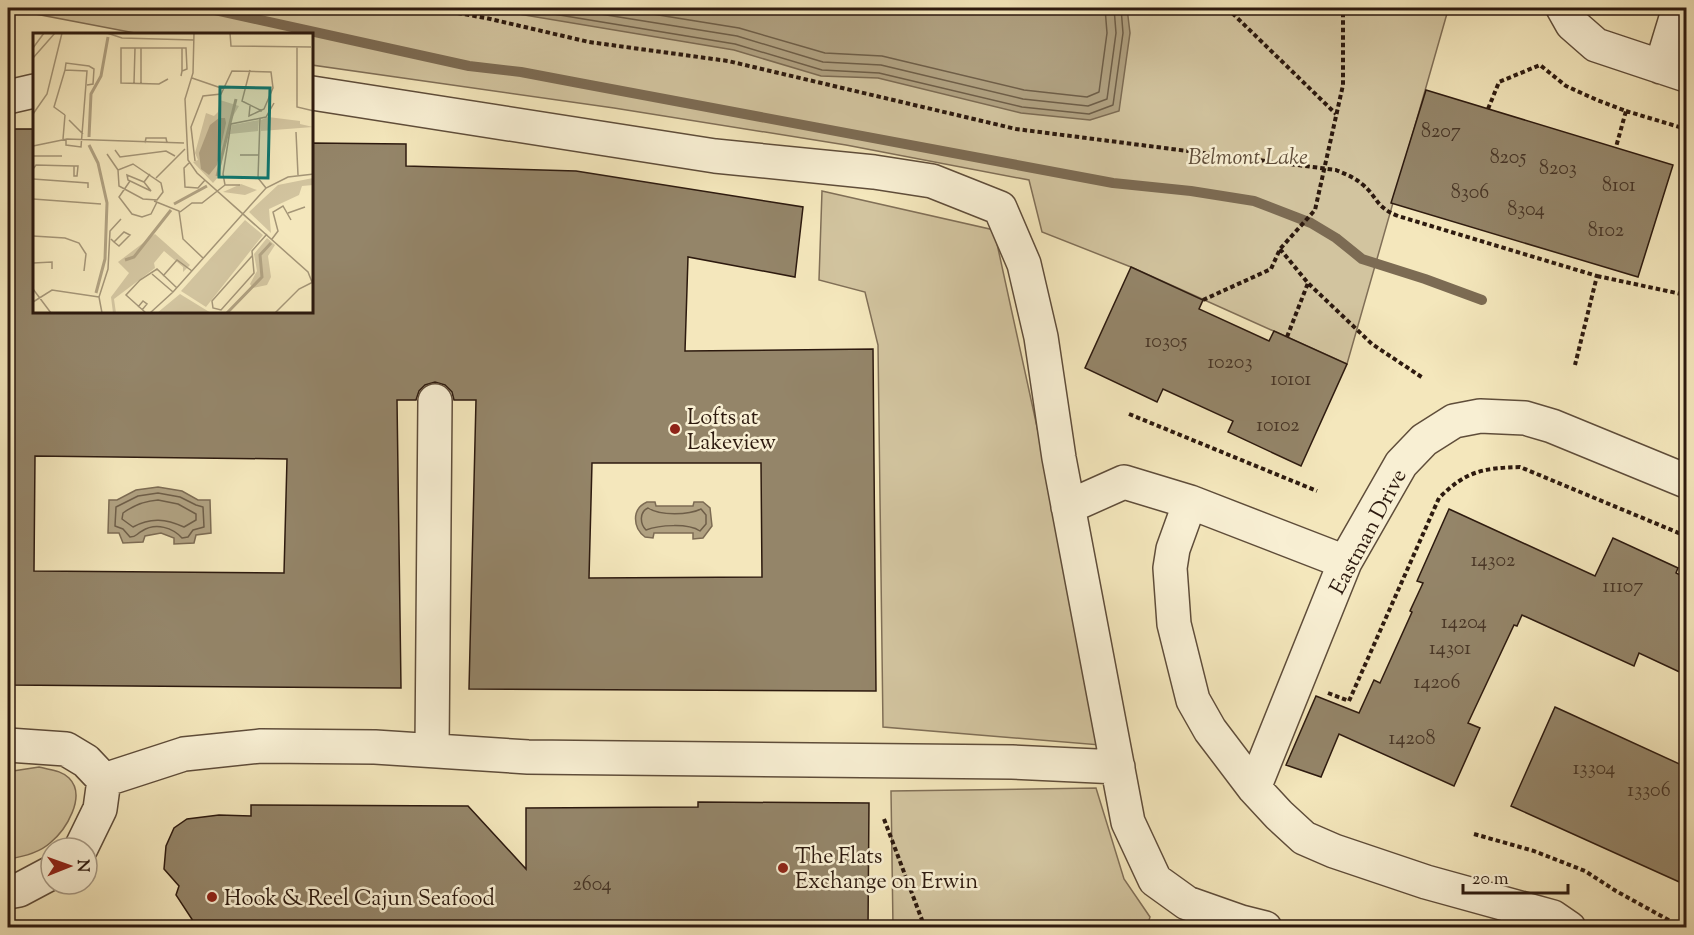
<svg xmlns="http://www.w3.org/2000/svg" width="1694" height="935" font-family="'Sorts Mill Goudy',serif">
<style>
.green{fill:#d2c49f;stroke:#806f57;stroke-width:1.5}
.water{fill:#b0a181;stroke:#7c6b53;stroke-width:1.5}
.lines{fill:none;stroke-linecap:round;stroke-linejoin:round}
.shore{stroke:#6e5e48;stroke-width:1.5}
.stream{stroke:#7c6b53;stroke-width:10}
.building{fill:#948569;stroke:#2d1a0f;stroke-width:1.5;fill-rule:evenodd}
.minor-casing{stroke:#5f4d3a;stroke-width:36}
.path{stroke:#2d1a0f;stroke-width:4;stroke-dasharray:4.5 3;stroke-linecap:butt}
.minor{stroke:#f8efd3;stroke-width:33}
.poi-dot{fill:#8f2418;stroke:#f8efd3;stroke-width:2}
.labels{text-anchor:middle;stroke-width:5;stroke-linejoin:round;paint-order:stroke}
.number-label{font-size:20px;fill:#473526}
.park-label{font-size:22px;font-style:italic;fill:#5f4d3a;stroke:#f8efd3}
.poi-label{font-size:22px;fill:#2d1a0f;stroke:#f8efd3;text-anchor:start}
.street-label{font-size:22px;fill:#2d1a0f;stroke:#f8efd3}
.inset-river{fill:none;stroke:#b0a181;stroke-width:3}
.inset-road{fill:none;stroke:#a49577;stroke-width:1.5}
.view{fill:#0f766e;fill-opacity:0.15;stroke:#0f766e;stroke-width:3}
.inset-edge{fill:none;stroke:#2d1a0f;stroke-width:3}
</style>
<rect width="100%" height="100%" fill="#f4e7bc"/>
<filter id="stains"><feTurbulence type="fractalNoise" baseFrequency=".00333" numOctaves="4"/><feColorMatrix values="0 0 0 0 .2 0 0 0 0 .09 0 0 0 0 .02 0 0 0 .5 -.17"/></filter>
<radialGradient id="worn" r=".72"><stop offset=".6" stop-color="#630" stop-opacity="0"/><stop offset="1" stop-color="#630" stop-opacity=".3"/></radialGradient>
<!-- green -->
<path class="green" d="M19,8h1422l7,2 -101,354 -216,-97 -89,-35 -13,-52 -183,-35 -232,-37 -302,-43v-31h-172l-115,-22z
M822,191l172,39 50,229 56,286 -217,-18 -5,-382 -13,-53 -46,-12z
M39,767c11,3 22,3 30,11 18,18 -3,52 -19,65 -11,10 -28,14 -42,16v-85l5,-3z
M1096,788l28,91 26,38 -3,10h-254l-2,-136z"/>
<!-- water -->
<path class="water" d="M482,8h645l3,25 -11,78 -29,9 -69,-7 -143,-35 -57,-2 -87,-26z
M158,487l24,4 16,9h12l1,33 -15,2 -2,8 -20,1v-6l-13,-5 -16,3 -2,6 -20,1 -4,-10h-11l1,-33h8l19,-10z
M647,502h8l1,4h37l1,-4h9l7,6 2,18 -9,12 -10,1v-6h-39l-1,5 -8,-1c-12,-9 -14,-28 2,-35z"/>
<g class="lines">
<!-- shore -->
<path class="shore" d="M517,8l218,36 87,26 57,3 143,34 67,7 24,-9 10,-72 -2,-25
M563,8l174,28 86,26 58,3 142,34 65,7 19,-7 9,-66 -2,-25
M615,8l124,20 86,25 57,3 142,34 63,7 12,-5 8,-59 -2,-25
M158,493l22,4 16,8 7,2 1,20 -11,3 -5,7 -6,1c-9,-10 -26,-16 -40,-7 -6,3 -5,6 -12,6l-7,-8 -8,-3 1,-19 22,-11z
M158,500l20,4 18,10v6l-12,7c-18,-8 -33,-10 -51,0l-11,-8 1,-6c11,-8 21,-12 35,-13z
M648,508c12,8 41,7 53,1l5,6v9l-6,7c-12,-8 -41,-6 -54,-1 -6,-6 -7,-18 2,-22z"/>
<!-- stream -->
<path class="stream" d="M206,8l263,58 52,6 58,11 534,100 78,8 63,10 57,22 25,15 26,21 63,20 57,21"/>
</g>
<!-- building -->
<path class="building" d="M1426,90l247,75 -35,112 -247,-74z
M8,129h26v183h278v-169l94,1v22l170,5 227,36 -8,70 -107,-20 -3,94 188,-2 3,342 -407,-2 7,-289h-22l-2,-8 -7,-7 -10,-3 -10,3 -6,6 -3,9h-19l4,288 -393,-3zM35,456l252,3 -3,114 -250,-2zM592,463h169l1,114 -173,1z
M1131,267l72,33 -4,9 70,32 5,-10 73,33 -46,102 -73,-34 5,-11 -70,-32 -6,13 -72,-34z
M1449,509l146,67 18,-38 65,30 -2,5 10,5v97l-47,-22 -5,13 -112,-51 -5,11 -3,-1 -46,98 12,5 -26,58 -115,-52 -18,43 -35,-12 30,-69 43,17 15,-33 6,3 32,-71 -2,-1 13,-28 -6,-2z
M1555,707l131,60v118l-175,-79z
M698,802l171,1 -1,124h-671l-21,-32 3,-9 -15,-17 2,-23 8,-18 13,-9 32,-4 32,1v-11l217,1 58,63v-61l172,-1z"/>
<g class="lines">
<!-- minor casing -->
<g class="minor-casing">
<path id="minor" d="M1563,8l9,16 24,21 90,30
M1661,67l18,-59
M312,93l403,63 159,16 58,9 68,27 24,56 17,73 18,121 69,364 27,58 32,23 54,19 24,6
M8,97l26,-6
M1068,507l56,-25 66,20
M1345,562l-155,-60 -17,47 -3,19 4,56 19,76 17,30 44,58 25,27 25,23 30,13 92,31 127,35 16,11
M8,745l58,4 20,12 18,19
M432,749l3,-348
M104,780l80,-26 77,-8 114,1 153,10 484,5 106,5
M1254,788l91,-226 56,-98 23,-24 30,-19 26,-5 45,2 27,8 134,55
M81,848l19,-39 4,-29
M8,892l11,-2 32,-17"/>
</g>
<!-- path -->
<path class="path" d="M428,8l58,10 103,24 139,19 288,68 320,41c9,4 18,7 26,14 16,13 13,23 36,32l199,60 -22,89
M1227,8l109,106
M1488,109l11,-27 41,-17 26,21 31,14 29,11 -10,36
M1626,111l60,18
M1280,249l28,34 64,61 51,34
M1597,276l89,19
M1203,300l68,-31 9,-20 35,-39 28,-125v-77
M1287,337l21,-54
M1129,414l188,77
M1328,693l21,8 90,-203c27,-27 44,-30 81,-31l166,69
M884,819l41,109
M1474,834l60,17 51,20 31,20 67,37"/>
<!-- minor -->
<use href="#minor" class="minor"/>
</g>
<!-- markers -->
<g class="poi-dot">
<circle cx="675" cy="429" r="6"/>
<circle cx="783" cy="868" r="6"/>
<circle cx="212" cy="897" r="6"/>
</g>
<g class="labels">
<!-- number labels -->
<g class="number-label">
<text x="1441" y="137">8207</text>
<text x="1508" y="163">8205</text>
<text x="1558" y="174">8203</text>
<text x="1619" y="191">8101</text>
<text x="1470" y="198">8306</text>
<text x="1526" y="215">8304</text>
<text x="1606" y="236">8102</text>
<text x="1166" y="347">10305</text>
<text x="1230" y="368">10203</text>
<text x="1291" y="385">10101</text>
<text x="1278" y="431">10102</text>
<text x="1493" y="566">14302</text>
<text x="1623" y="592">11107</text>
<text x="1464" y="628">14204</text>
<text x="1450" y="654">14301</text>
<text x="1437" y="688">14206</text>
<text x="1412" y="744">14208</text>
<text x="1594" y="774">13304</text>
<text x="1649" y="796">13306</text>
<text x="592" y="890">2604</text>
</g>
<!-- park labels -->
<g class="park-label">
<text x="1248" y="164">Belmont Lake</text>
</g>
<!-- poi labels -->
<g class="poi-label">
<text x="687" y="424">Lofts at<tspan x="687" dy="25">Lakeview</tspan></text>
<text x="795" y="863">The Flats<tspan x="795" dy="25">Exchange on Erwin</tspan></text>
<text x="224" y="905">Hook &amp; Reel Cajun Seafood</text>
</g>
<!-- street labels -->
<g class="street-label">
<text transform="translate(1367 531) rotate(-62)" y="8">Eastman Drive</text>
</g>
</g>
<!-- overview -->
<g transform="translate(33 33)">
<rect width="280" height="280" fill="#f4e7bc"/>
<path d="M187,67l19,6 -10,17 -10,53 -6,7 -20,-21 5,-2 -3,-7 11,-40 8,3 4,-4zM235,84l32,4v3l13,3 -52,4v-11zM226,87l-1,11 -28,3 2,-9zM280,145v7l-11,1 -3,9 -30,14 2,24 -22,-21 29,-27zM208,151l16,6 -12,5 -22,-3zM212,187l18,15 -57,72 -25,-16zM122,201l35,31 -7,7v-5l-19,-16 -10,12 1,5 -41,31 2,14h-3l-2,-16 18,-24 -11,-11zM234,205l8,7 -7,11 3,21 -4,8 -14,3 -3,-4 7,-13 -3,-17zM147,261l31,19h1h-55z" fill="#d2c49f"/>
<path d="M186,85h6l1,5 -9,42 -8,10 -8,-6 -2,-16 11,-28z" fill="#b0a181"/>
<path class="inset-river" d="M56,104l2,-43 10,-18 7,-39M56,112l9,18 9,40 -2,56 -9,34M184,143l19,-77M141,171l33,-18M92,227l9,-3 37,-47M194,280l35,-36 -2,-22 11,-12"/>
<path class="inset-road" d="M74,0l15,5 72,2M161,0l-1,40 -8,26 3,61 9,13 111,99 4,10M197,0l1,13 80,1M264,14v60l17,4M0,15l11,-15M0,25l22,-25M32,37l1,-7 23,3 5,3 -1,15 -6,1M217,37l-8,31 20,10M149,38v-23M159,45l32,11M135,46l-9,5 -38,-1v-35h65l1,21 -5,2 -1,5M101,50l1,-35M108,50v-35M0,81l14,-20 15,-61M32,82l-11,-8 11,-37 22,1 -6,76 -15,-2v-6M227,86l-2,59 8,10M36,87l14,14M263,99l2,43M30,106l2,-24M112,110l1,-5h20l1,5M0,113l34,-7 117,4M82,117l5,7 46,-6 9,5M74,121l11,16M207,122h19M0,123h29M162,128l-4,-34 12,-31 18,-2 11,-23 39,1 2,16 -9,21 -15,7 1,-10M156,130l-5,5 1,19 13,1 7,-8M100,131l28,19 2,9 -6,8 -14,-1 -24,-13 -1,-16zM41,133h4l-1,10h-3zM0,136l3,-4 38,1M123,145l29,-29M0,146l55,4v5M97,148l-11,16 13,17 10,3 9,-3 6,-12M111,149l7,9 -23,-11 -1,-5 17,7 6,-8M207,152h-15l-2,-11 8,-50 35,-7 8,-14M0,166l68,5M121,168l25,10 4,28 20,19M147,179l12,-9h10l23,-18M255,180l17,-6M0,203l32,2 14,5 7,11 -2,17M78,206l3,3 5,4 11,-11 -6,-3 -10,10M239,206l6,-8 -5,-19 10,-6 8,14M219,223l-40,45 1,7 8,2 33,-37 -2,-22 15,-17M0,230l19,-1v7M119,241l21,18M130,243l14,-16 15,11M0,256l18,24M0,269l19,-12 47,7M105,274l5,-6 4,3 -5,6M69,280l-3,-16 9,-28 2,-38 11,-12M113,280l-20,-18 14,-15 17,-11 20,19M117,280l23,-21 93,-104 22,-11 26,-3M242,280l24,-24 14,-7"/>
<path class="view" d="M187,54l50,1 -2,90 -49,-1z"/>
<rect width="280" height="280" class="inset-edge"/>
</g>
<!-- margin -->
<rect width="1694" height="935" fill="none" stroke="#f4e7bc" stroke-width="30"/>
<rect x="9" y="9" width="1676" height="917" fill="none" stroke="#2d1a0f" stroke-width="3"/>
<rect x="15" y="15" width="1664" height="905" fill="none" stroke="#2d1a0f" stroke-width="1.5"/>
<!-- north arrow -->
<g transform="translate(69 866) rotate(89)"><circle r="28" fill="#f8efd3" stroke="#a79a85" stroke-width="1.5"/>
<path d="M0-4.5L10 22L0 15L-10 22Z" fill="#8f2418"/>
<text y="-9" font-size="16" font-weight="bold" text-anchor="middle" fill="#2d1a0f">N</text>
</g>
<!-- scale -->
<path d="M1463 884v9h105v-9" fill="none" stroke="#2d1a0f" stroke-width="3"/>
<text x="1472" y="884" font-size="18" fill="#2d1a0f" stroke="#f8efd3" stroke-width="4.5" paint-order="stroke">20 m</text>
<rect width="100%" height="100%" filter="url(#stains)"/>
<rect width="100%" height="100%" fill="url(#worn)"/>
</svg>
